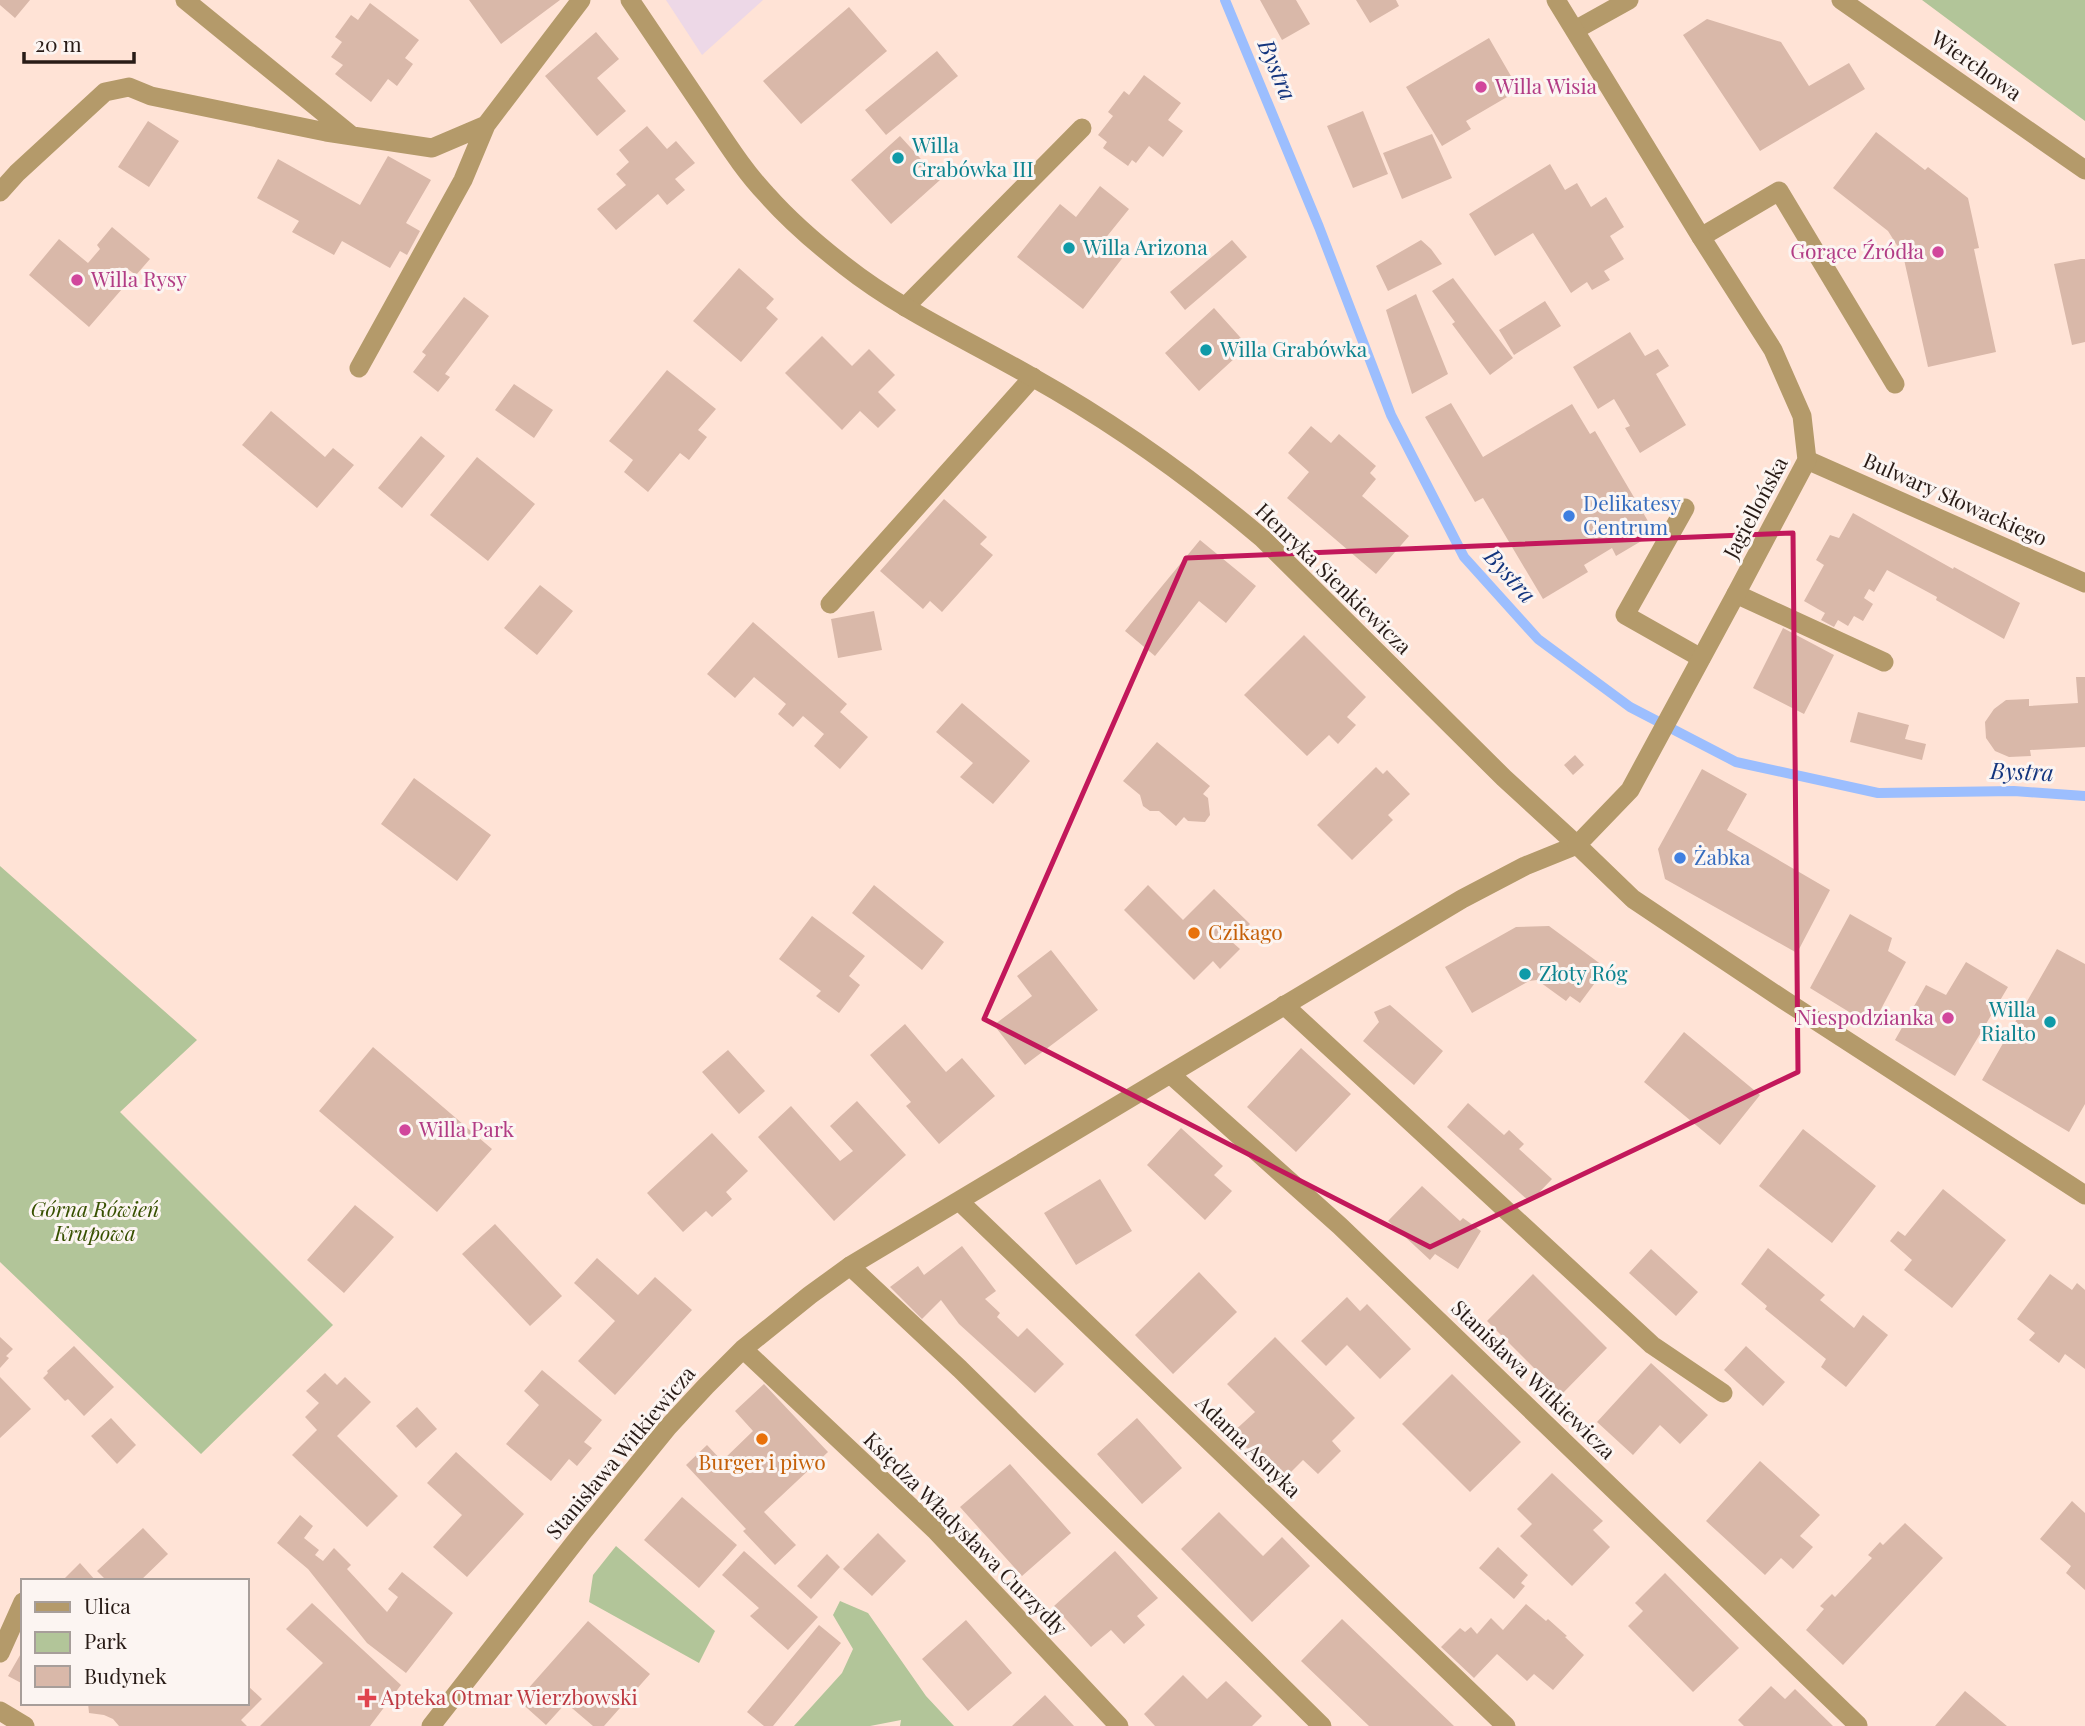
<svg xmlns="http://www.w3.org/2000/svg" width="2085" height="1726" font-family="'Playfair Display',serif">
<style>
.education{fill:#edd8e7}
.green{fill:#b2c599}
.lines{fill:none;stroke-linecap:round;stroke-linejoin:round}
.stream{stroke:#9cbefe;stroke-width:10}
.building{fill:#d9b8a9}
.service{stroke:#b49a6a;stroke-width:19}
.minor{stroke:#b49a6a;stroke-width:19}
.tertiary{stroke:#b49a6a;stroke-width:19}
.marked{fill:none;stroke:#c2185b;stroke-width:5;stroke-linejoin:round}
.hotel-dot{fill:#d1479c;stroke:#fcf5f2;stroke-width:2.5}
.culture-dot{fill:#0f9aa8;stroke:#fcf5f2;stroke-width:2.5}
.shop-dot{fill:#3f7fe0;stroke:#fcf5f2;stroke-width:2.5}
.food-dot{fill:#e8710a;stroke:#fcf5f2;stroke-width:2.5}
.health-dot{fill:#e0444e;stroke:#fcf5f2;stroke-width:2.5}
.labels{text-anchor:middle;stroke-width:6;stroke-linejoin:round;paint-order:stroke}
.street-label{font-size:21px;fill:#281b16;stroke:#fcf5f2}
.hotel-label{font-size:21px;fill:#b23c85;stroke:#fcf5f2;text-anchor:start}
.culture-label{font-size:21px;fill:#0d838f;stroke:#fcf5f2;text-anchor:start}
.shop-label{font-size:21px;fill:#366cbe;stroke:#fcf5f2;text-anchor:start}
.food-label{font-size:21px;fill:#c56008;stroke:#fcf5f2;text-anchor:start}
.park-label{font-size:21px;font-style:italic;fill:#375000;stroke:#fcf5f2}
.health-label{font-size:21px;fill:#be3a42;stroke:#fcf5f2;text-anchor:start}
.water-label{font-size:23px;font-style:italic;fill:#13357e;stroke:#fcf5f2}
</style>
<rect width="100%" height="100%" fill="#ffe3d6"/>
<!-- education -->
<path class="education" d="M666,0h97l-61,55z"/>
<!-- green -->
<path class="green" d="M1922,0h163v121z
M0,866l197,174 -77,72 213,213 -132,129 -201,-192z
M616,1546l99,85 -16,32 -110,-61 4,-27z
M840,1601l28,12 58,83 28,30h-54l1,-6 -31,6h-76l48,-53 11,-24 -20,-34z"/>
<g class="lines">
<!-- stream -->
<path class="stream" d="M1225,0l94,227 72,188 73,142 74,82 92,68 106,55 142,31 136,-2 71,5"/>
</g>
<!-- building -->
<path class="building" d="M0,0h30l-15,18 -15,-13z
M469,0h91l-59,44z
M1260,0h36l14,24 -28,16z
M1356,0h40l3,6 -29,17z
M370,3l49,37 -14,18 8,6 -16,22 -9,-7 -17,23 -36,-28 8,-9 -12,-8 11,-15 -7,-5 16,-22 7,5z
M849,7l38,44 -86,73 -38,-43z
M1707,19l74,23 28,44 40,-23 16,26 -105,62 -77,-116z
M596,32l23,27 -22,19 29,33 -29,25 -52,-60z
M1489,38l30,52 -53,31 5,8 -29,17 -36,-59z
M937,51l21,25 -72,59 -21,-25z
M1144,75l37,28 -13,17 15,11 -20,26 -14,-11 -13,17 -4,-3 -4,6 -25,-18 4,-6 -9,-7 15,-19 -5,-4 16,-21 5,4z
M1363,111l25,63 -35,14 -26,-62z
M148,121l31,20 -30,46 -31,-20z
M647,126l20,23 9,-8 19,22 -20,16 10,11 -18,15 -9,-11 -42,36 -19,-21 29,-24 -10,-11 13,-12 -10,-12z
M1876,132l49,38 3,-3 40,31 11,50 -5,1 22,103 -68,15 -25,-112 -15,-24 -55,-43z
M1432,134l20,44 -50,21 -19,-46z
M900,136l40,44 -49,44 -40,-44z
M388,156l43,24 -25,43 14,8 -13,24 -7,-4 -10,17 -48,-27 -8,14 -42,-23 7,-11 -42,-23 21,-39 82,46z
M1550,164l15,26 12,-7 14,24 15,-10 18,30 -14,9 14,23 -20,12 6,9 -18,10 -5,-8 -16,11 -38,-60 -38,23 -26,-42z
M1100,186l29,23 -25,31 20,16 -41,53 -66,-52 43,-53 16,13z
M112,227l38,32 -14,16 -7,-5 -13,14 6,5 -33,38 -60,-52 30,-36 29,24 12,-14 -3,-4z
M1232,240l15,17 -62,53 -15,-18z
M1421,240l10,9 11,15 -54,27 -12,-25z
M2081,259h4v83l-13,3 -18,-81z
M739,268l35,31 -8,9 12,11 -37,43 -48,-41z
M1453,278l60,80 -23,17 -38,-51 3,-2 -23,-31z
M1416,294l32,80 -36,20 -26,-84z
M464,297l25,19 -44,58 5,3 -12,15 -25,-20 13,-17 -4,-3z
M1545,301l16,25 -47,29 -15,-25z
M1214,308l34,38 -49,45 -34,-38z
M1630,332l15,24 13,-7 11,17 -13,8 30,51 -46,28 -15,-25 5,-2 -16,-27 -16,10 -25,-42z
M822,336l30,30 17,-17 26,26 -17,17 18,18 -18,18 -18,-17 -18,19 -57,-57z
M667,370l49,39 -18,21 9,7 -18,23 -9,-7 -32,39 -24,-20 9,-12 -24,-19z
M514,384l39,26 -19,28 -39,-28z
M1451,403l32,54 89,-53 18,30 5,-3 60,102 -39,23 -4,-8 -28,17 4,7 -45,27 -60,-101 -8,4 -50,-85z
M271,411l54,46 8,-9 21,17 -37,43 -75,-63z
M1311,426l20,17 8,-9 37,32 -6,7 6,6 -14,17 47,40 -33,38 -89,-76 22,-26 -21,-19z
M421,436l24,20 -43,52 -24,-20z
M477,457l58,47 -47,57 -58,-46z
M944,499l43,38 -7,7 13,11 -51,57 -12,-11 -7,8 -43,-38z
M1853,513l100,56 1,-2 66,36 -16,36 -68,-39 1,-3 -50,-27 -13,22 -5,-3 -5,9 9,6 -10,17 -9,-5 -6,10 -10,-6 -4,7 -13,-7 4,-7 -21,-12 20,-36 -8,-5 14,-25 9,3z
M1200,540l56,46 -30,37 -27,-22 -44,55 -30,-25z
M540,585l33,26 -36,44 -33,-27z
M874,611l8,39 -44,8 -7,-39z
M753,622l94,82 -7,8 28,25 -28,32 -26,-23 10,-12 -21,-18 -10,11 -15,-13 8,-10 -32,-27 -19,21 -28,-24z
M1783,628l51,27 -30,59 -51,-26z
M1304,635l62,62 -19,20 9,8 -18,19 -9,-9 -22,21 -63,-61z
M2076,677h9v70l-55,3 1,6 -22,1 -14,-6 -9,-13 -1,-16 9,-13 12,-9 23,-1v7l49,-3z
M962,703l68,58 -37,43 -33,-27 13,-14 -37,-31z
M1858,712l51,13 -4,14 21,5 -4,16 -72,-18z
M1157,742l53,44 -7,8 5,4 2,17 -5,7 -17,-1 -4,-4 -8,9 -17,-15h-9l-7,-5 -3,-11 -17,-14z
M1575,755l9,10 -11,10 -9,-10z
M1376,767l7,7 4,-4 23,24 -22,21 5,5 -41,40 -35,-35z
M1702,769l45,25 -20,36 103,60 -33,63 -132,-74 -7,-30z
M414,778l77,57 -34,46 -76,-57z
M874,885l70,57 -22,28 -70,-57z
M1148,885l35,35 31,-31 36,35 -18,18 8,7 -20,20 -7,-8 -19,19 -70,-70z
M1850,914l42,24 -4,13 18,11 -34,64 -62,-38z
M812,916l53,40 -16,20 11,9 -21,28 -23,-17 5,-5 -42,-32z
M1549,926l57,42 -26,35 -10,-7 -4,5 -29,-21 -8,1 -57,32 -27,-46 71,-40z
M2057,949l28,15v140l-16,28 -87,-52z
M1051,950l47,60 -73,55 -31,-40 38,-29 -15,-20z
M1966,962l42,25 -53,89 -60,-36 31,-55 20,10z
M1390,1005l53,46 -29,34 -51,-44 16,-19 -5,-10z
M905,1024l41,48 16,-14 33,38 -56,48 -33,-38 5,-4 -41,-47z
M1684,1032l76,63 -40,50 -76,-63z
M373,1047l119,102 -55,63 -118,-101z
M1301,1048l50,46 -55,58 -49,-45z
M728,1050l37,41 -26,23 -37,-42z
M857,1101l49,54 -72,66 -76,-84 33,-31 49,55 13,-10 -23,-25z
M1468,1103l36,32 5,-5 15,14 -5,5 33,30 -22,23 -83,-75z
M1181,1128l42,38 -9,9 18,16 -27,29 -58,-55z
M1803,1129l73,57 -44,57 -73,-57z
M712,1133l36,38 -22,21 6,7 -20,18 -6,-6 -23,21 -36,-39z
M1100,1179l32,52 -56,34 -32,-52z
M1422,1186l38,35 3,-3 18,13 -23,38 -23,-15 -5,6 -42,-39z
M1943,1189l63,51 -54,68 -48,-38 8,-10 -22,-19 8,-10 7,5z
M355,1205l39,32 -50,56 -37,-33z
M495,1224l67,72 -32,30 -68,-72z
M962,1246l34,45 -11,8 15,14 -3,4 21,20 9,-9 37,36 -29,29 -76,-69 -18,-24 -19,19 -32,-32 28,-21 6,9z
M1768,1248l57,47 -5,5 34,28 9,-13 25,20 -42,52 -25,-20 5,-8 -61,-50 2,-3 -26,-22z
M1651,1249l47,43 -22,24 -47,-43z
M597,1258l41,37 17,-18 37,33 -77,85 -37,-34 37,-40 -41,-38z
M1199,1272l38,40 -64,62 -38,-39z
M1533,1274l74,74 -46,47 -74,-74z
M2050,1274l22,16 5,-7 8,7v79l-20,-15 -6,9 -30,-23 6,-7 -18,-14z
M1347,1297l13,14 7,-7 44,45 -31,30 -33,-34 -21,21 -25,-25z
M0,1337l13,12 -7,7 3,2 -9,10z
M1275,1337l80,81 -23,23 9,10 -23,23 -15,-14 -22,22 -49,-49 23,-21 -28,-28z
M74,1346l40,41 -30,29 -16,-17 -3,2 -22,-23 5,-5 -1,-2z
M1746,1346l39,36 -22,24 -39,-36z
M1651,1363l57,52 -28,29 -20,-19 -27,30 -36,-33z
M542,1370l60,50 -18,22 8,6 -15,18 -8,-7 -18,22 -45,-37 33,-39 -15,-14z
M325,1373l12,12 8,-8 26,25 -34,34 61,60 -31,31 -75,-72 25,-25 -12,-13 14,-14 -13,-12z
M1452,1374l69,68 -51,50 -68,-68z
M0,1377l31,32 -31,29z
M764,1384l64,68 -64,60 32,33 -21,20 -32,-34 3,-2 -60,-64 21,-20 15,16 31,-30 -18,-20z
M417,1407l20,22 -21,19 -20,-22z
M111,1418l25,27 -19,19 -26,-28z
M1137,1418l45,50 -40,36 -45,-50z
M456,1452l68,62 -57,63 -34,-30 29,-32 -35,-32z
M1760,1461l60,54 -20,21 13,11 -20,22 -12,-11 -16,17 -59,-54z
M1010,1464l61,69 -49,43 -62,-69z
M1552,1473l51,48 -10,9 17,17 -38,39 -52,-50 12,-12 -15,-15z
M682,1497l55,48 -38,43 -55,-48z
M2072,1501l13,12v77l-19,-17 5,-7 -31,-27z
M1219,1512l44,44 19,-19 28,29 -58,56 -71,-73z
M300,1515l13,11 -9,12 15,12 -4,5 8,6 11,-13 17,17 -4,4 40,43 11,-15 -10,-8 14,-17 51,41 -47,60 -39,-30 -59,-74 -31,-26z
M1905,1523l38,35 -100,107 -37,-35 18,-21 -4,-3 12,-12 3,3 37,-39 -4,-3 12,-13 3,3z
M143,1528l25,26 -28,27h-33l-10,-10z
M878,1533l28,28 -34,35 -29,-27z
M1498,1547l30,28 -7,8 4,3 -11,13 -35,-31z
M744,1551l74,66 -30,33 -38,-34 9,-8 -37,-33z
M1115,1551l43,47 -21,18 8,9 -21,19 -13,-14 -20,17 -37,-41z
M827,1554l13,13 -29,32 -14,-13z
M80,1563l16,18h-34z
M1665,1573l74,75 -46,44 -65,-66 15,-15 -8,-8z
M312,1603l89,82 -31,41h-110l63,-63 -37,-34z
M1526,1604l20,17 2,-2 19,17 -2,1 19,18 -31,35 -19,-16 -7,7 -30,-27 -23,24 -33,-31 19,-19 5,4 6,-5 6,7 14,-16 12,12z
M1342,1619l112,107h-85l-68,-65z
M966,1620l46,53 -44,38 -46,-52z
M588,1621l62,53 -46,52h-11l-27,-23 -20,22 -28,-25z
M819,1625l22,18 -68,83h-9l-17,-14z
M23,1650v34l-15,-8z
M1183,1675l24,24 19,-18 36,35 -10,10h-97l-11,-12z
M247,1685l15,14 -21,21 6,6h-128l-6,-7 -9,-4 -15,-2 -1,-10h159z
M1771,1686l14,13 10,-10 38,37h-89l-6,-6z
M1965,1691l42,35h-72z
M1045,1695l29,31h-62z"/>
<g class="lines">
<!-- service -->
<path class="service" d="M185,0l166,135
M0,192l17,-19 88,-81 24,-5 22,9 175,36 106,16 54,-23 95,-125
M1701,237l78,-46 116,193
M905,307l177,-179
M359,368l104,-188 23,-55
M1685,508l-60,107 76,43
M1736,594l148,68
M830,604l203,-227
M1284,1005l368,340 71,48
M850,1266l110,103 362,357
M0,1653l23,-51"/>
<!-- minor -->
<path class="minor" d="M1841,0l244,170
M1575,30l54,-30
M1807,460l278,123
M1170,1074l170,152 518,499
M959,1201l547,525
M743,1349l192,181 184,196
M431,1726l151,-193 86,-106 38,-41 37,-37 67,-54 40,-29 60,-36 552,-331 63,-33 52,-21 -73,-67 -242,-240c-72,-61 -148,-115 -230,-161 -62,-36 -130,-66 -187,-111 -27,-21 -55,-45 -78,-71 -23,-24 -41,-53 -60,-81 -26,-38 -51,-76 -77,-114"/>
<!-- tertiary -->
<path class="tertiary" d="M1556,0l145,237 72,113 29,66 5,44 -71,134 -106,196 -53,55 56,54 151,101 301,195
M0,1711l25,15"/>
</g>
<!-- marked area -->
<path class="marked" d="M1793,533l5,539 -368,175 -446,-228 202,-461z"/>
<!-- markers -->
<g class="hotel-dot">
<circle cx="1481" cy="87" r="7"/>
<circle cx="1938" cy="252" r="7"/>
<circle cx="77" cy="280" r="7"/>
<circle cx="1948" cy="1018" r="7"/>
<circle cx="405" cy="1130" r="7"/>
</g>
<g class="culture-dot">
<circle cx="898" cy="158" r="7"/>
<circle cx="1069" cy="248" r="7"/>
<circle cx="1206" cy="350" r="7"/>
<circle cx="1525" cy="974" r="7"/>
<circle cx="2050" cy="1022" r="7"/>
</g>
<g class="shop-dot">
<circle cx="1569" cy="516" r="7"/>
<circle cx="1680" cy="858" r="7"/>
</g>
<g class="food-dot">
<circle cx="1194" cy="933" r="7"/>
<circle cx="762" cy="1439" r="7"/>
</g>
<path class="health-dot" d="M363.5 1687.5h7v7h7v7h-7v7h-7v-7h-7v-7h7z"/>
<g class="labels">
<!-- street labels -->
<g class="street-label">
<text transform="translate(1976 66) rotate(35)" y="7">Wierchowa</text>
<text transform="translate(1955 500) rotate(24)" y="7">Bulwary Słowackiego</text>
<text transform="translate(1756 508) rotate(-62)" y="7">Jagiellońska</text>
<text transform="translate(1333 579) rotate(44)" y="7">Henryka Sienkiewicza</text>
<text transform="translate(1533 1380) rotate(44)" y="7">Stanisława Witkiewicza</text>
<text transform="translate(1248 1447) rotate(44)" y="7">Adama Asnyka</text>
<text transform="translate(621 1453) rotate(-50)" y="7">Stanisława Witkiewicza</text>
<text transform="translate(965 1534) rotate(45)" y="7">Księdza Władysława Curzydły</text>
</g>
<!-- hotel labels -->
<g class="hotel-label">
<text x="1495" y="94">Willa Wisia</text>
<text x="1924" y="259" text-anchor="end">Gorące Źródła</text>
<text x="91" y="287">Willa Rysy</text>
<text x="1934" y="1025" text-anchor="end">Niespodzianka</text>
<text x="419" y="1137">Willa Park</text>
</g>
<!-- culture labels -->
<g class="culture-label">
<text x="912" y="153">Willa<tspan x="912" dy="24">Grabówka III</tspan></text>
<text x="1083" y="255">Willa Arizona</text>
<text x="1220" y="357">Willa Grabówka</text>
<text x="1539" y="981">Złoty Róg</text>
<text x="2036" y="1017" text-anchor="end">Willa<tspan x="2036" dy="24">Rialto</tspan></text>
</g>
<!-- shop labels -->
<g class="shop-label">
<text x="1583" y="511">Delikatesy<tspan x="1583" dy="24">Centrum</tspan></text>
<text x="1694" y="865">Żabka</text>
</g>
<!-- food labels -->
<g class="food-label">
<text x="1208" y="940">Czikago</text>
<text x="762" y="1470" text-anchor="middle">Burger i piwo</text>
</g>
<!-- park labels -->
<g class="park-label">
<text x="95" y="1217">Górna Rówień<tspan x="95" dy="24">Krupowa</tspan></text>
</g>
<!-- health labels -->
<g class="health-label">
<text x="381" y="1705">Apteka Otmar Wierzbowski</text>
</g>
<!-- water labels -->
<g class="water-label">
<text transform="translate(1277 70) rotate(67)" y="8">Bystra</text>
<text transform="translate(1510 576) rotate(48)" y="8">Bystra</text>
<text transform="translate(2022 772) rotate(2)" y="8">Bystra</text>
</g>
</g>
<!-- legend -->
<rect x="21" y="1579" width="228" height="126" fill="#fcf5f2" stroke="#a79e9a" stroke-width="2"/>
<rect x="35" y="1602" width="35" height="10" fill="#b49a6a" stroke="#a79e9a" stroke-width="2"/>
<text x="84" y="1614" font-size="21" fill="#281b16">Ulica</text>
<rect x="35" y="1632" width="35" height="21" fill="#b2c599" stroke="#a79e9a" stroke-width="2"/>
<text x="84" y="1649" font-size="21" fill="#281b16">Park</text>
<rect x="35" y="1666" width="35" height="21" fill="#d9b8a9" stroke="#a79e9a" stroke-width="2"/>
<text x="84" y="1684" font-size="21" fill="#281b16">Budynek</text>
<!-- scale -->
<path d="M24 52v10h110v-10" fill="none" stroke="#281b16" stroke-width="3.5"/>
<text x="35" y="52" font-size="21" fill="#281b16" stroke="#fcf5f2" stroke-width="5" paint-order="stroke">20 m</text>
</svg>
